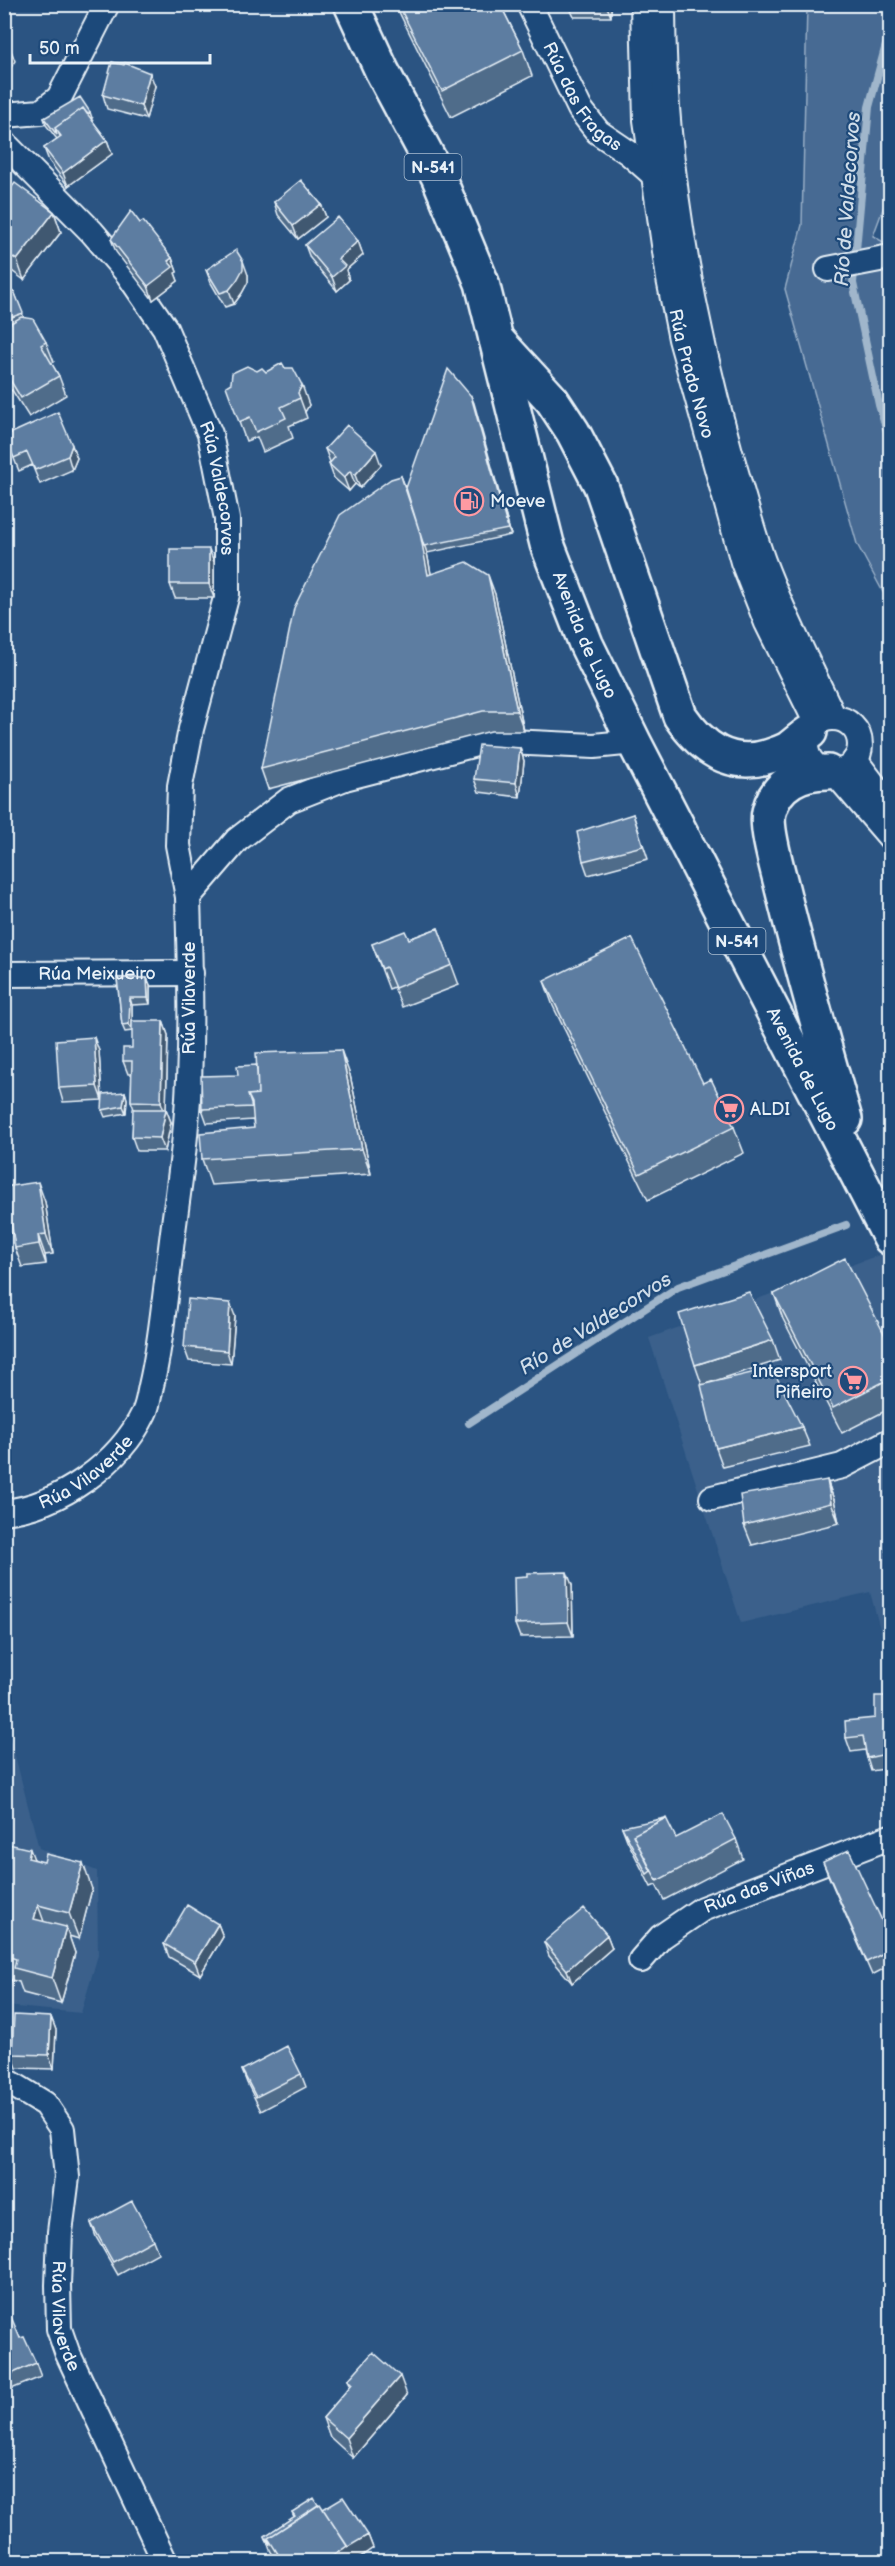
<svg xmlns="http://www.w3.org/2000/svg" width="895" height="2566" font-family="'Balsamiq Sans',sans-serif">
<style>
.built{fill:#3a608b}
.green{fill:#476b93;stroke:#98aec6;stroke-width:1.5}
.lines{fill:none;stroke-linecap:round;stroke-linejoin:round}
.stream{stroke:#a0b6cb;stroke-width:8}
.minor-casing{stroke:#e8f1f8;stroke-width:28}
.highway-casing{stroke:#e8f1f8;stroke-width:38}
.minor{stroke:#1f4a7a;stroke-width:24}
.highway{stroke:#1f4a7a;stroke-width:33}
.wall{fill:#506c8a;stroke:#e8f1f8;stroke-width:1.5}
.shaded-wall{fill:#415871;stroke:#e8f1f8;stroke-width:1.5}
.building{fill:#5d7da1;stroke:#e8f1f8;stroke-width:1.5}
.labels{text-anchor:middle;stroke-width:4.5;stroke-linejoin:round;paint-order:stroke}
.shield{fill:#1f4a7a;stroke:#acbfd2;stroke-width:1.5}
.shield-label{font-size:16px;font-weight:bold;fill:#e8f1f8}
.street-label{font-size:18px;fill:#e8f1f8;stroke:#1f4a7a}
.poi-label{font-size:18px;fill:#e8f1f8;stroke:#1f4a7a;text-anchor:start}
.water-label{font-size:20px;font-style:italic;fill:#d0dde9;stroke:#1f4a7a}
</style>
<rect width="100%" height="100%" fill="#2b5482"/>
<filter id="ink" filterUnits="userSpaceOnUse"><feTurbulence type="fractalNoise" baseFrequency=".0167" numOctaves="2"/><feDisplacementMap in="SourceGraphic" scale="12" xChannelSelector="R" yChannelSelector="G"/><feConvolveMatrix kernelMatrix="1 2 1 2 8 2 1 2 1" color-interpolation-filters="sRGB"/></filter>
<g filter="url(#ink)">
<!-- built -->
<path class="built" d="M890,1251v415l-20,-74 -129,31 -92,-285z
M4,1723l8,21 27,104 58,23 1,84 -17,58 -76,-7z"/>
<!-- green -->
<path class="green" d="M807,5h83v185l-17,46 17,10v359l-33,-61 -72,-255 17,-64z"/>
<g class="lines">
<!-- stream -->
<path class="stream" d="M890,30l-21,77 -16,176 26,122 11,36
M469,1423l209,-136 168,-62"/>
<!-- minor casing -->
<g class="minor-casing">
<g id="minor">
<path id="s1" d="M529,4l51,105 18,23 31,21 25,22"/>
<path id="s2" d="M643,4l3,116 23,159 12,60 62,223 24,61 50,101"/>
<path d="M663,4c0,152 26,302 67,448 11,36 20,73 33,109 20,54 47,105 71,157"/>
<path d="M4,115l37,-3 18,-14 48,-94"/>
<path id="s3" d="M4,143l88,89 36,42 37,54 45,106 17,85v75l-36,135 -11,57 -2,59 10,52"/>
<path d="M828,269l62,-12"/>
<circle cx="833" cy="745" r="27"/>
<path d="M855,760l35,46"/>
<path d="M834,772l56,65"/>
<path id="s4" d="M4,974l187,-1"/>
<path d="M712,1498l130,-32 48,-25"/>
<path id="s5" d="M4,1512c56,-6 116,-49 140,-99 4,-8 5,-18 7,-27 9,-37 12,-75 17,-112 5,-50 14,-100 18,-150 7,-75 4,-152 2,-227l49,-57 52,-40 56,-22 143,-37 106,5 40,-4"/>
<path id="s6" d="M641,1960l20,-23 41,-28 188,-72"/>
<path id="s7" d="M4,2079l41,25 17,25 5,48 -7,55 -2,53 1,44 8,23 98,210"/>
</g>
</g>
<!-- highway casing -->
<g class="highway-casing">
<g id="highway">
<path id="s8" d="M351,4l31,67 56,105 44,107 65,261 39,100 48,98 256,496"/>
<path d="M496,339l56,61 21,32 28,54 79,230c22,32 49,53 90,40 6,-2 12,-4 18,-7 7,-5 14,-12 22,-17"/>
<path d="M828,772c-28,0 -52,11 -59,40 -4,16 9,59 13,76 19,78 41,154 63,231"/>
</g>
</g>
<!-- minor -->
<use href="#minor" class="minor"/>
<!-- highway -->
<use href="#highway" class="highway"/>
</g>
<!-- wall -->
<path class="wall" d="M395,4h105l23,46 9,26 -81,41z
M568,4h43v13h-37z
M155,86l-9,33 -39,-10 -4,-14z
M44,118h48l-1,1 16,21 5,14 -44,32 -19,-25 -5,-13 13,-9 -11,-14z
M4,197l50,15 7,20 -37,48 -20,-15z
M274,202l47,2 5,13 -28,22 -20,-24z
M140,223l32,35 5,14 -2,1 3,8 -25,19 -37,-48 -5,-13z
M358,241l5,14 -17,15 3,10 -12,11 -27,-33 -5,-13z
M206,270l42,5v7l-6,11 -8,11 -9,3 -14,-24z
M14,291l10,27 22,24 8,20 -3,1 8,13 7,19 -37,22 -17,-27 -4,2 -4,-6v-93z
M285,368l24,37 -4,7 2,6 -18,8 4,12 -30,14 -6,-15 -11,4 -7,-19 18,-51 9,1z
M471,396l40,139 -84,18 4,21 64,20 29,137h-33l-223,58 -7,-20 140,-293 5,12z
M5,436l72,22 -5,12 -32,14 -8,-19 -13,6z
M325,449l56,16 -21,23 -5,-4 -6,7 -15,-13 -5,-14 1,-2z
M214,562v36h-39l-5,-14z
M520,748l4,13 -4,36 -41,-5 -5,-13z
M633,814l15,45 -60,16 -5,-14z
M438,928l21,57 -57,22 -8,-20 -5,2 -17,-45 37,-5z
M117,978h30l3,7v19l-18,1v26l-7,1 -3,-7z
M544,981l159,102 31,44 10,26 -96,47 -95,-194z
M163,1021l5,14 -2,74 5,13 -6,29h-28l-5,-14 2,-28 -3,-8 1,-27h-4l-5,-13 9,-13z
M99,1051l3,49 -39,2 -4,-14z
M350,1075l21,99 -160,11 -9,-26 52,-31 -1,-8 -46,3 -5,-14z
M125,1092l2,7 -1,14 -21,4 -3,-7z
M4,1187l41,15 8,52 -8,1 1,9 -24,3 -7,-19 -2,-15 -9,1z
M774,1294l117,53v61l-49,25 -59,-114z
M235,1316l-4,48 -42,-3 -5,-14z
M773,1340l7,20 -78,25 -7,-20z
M802,1427l8,19 -87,21 -7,-19z
M827,1480l7,20 5,23 -87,22 -8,-20z
M527,1576l45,9 1,51 -53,1 -5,-13z
M891,1696v72l-20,3 -4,-13 -2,-8 -14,2 -5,-14 29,-20z
M622,1827l54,11 60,1 7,20 -79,41 -8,-15 -5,2 -24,-47z
M4,1843l30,16 58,30 -13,50 -10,-3 6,17 -14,50 -38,-10 -4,-11 -8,-2 -2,9 -5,-1z
M823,1862l68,78v25l-19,10 -44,-100z
M218,1924l5,13 -23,38 -31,-18 -5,-13z
M607,1935l5,13 -40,35 -23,-27 -5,-14z
M51,2017l5,13 -2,39 -37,-1 -5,-14z
M242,2070l59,4 5,13 -45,24 -14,-28z
M91,2223l62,17 5,13 -40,22 -22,-38z
M4,2314l32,49 5,14 -37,15z
M348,2380l59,15 -54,63 -23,-21 -7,-19 28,-32z
M318,2505l5,4 45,26 5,13 -20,14h-76l-7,-12 -5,-14 29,-19 -2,-5z"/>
<!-- shaded-wall -->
<path class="shaded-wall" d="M606,4h5v13z
M10,48l5,13 -11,17v-21z
M150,73l5,13 -9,33 -5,-13z
M90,112l2,6 -30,22 -3,-6z
M107,140l5,14 -44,32 -5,-13z
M321,204l5,13 -28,22 -5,-13z
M54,212l7,20 -37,48 -7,-20z
M358,241l5,14 -17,15 3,10 -12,11 -5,-14 6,-18z
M172,258l5,14 -2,1 3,8 -25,19 -5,-14 20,-25z
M243,261l5,14v7l-6,11 -8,11 -5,-14z
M302,385l7,20 -4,7 -7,-19z
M471,396l3,7 37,132 -3,-6z
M72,445l5,13 -5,12 -4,-14z
M376,451l5,14 -21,23 -5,-13z
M350,471l5,13 -6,7 -5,-13z
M401,476l26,77 8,42 -7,-20z
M209,549l5,13v36l-5,-14z
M488,575l7,19 29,137 -7,-20z
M520,748l4,13 -4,36 -4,-14z
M4,775l2,4 -2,16z
M147,978l3,7v19l-2,-6z
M130,998l2,7v26l-3,-7z
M163,1021l5,14 -2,74 5,13 -6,29 -5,-13 5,-25 -4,-11z
M94,1037l5,14 3,49 -5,-14z
M341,1050l9,25 21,99 -9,-25z
M125,1092l2,7 -1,14 -3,-7z
M38,1182l7,20 8,52 -7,-20z
M38,1235l7,20 1,9 -7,-20z
M230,1303l5,13 -4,48 -4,-13z
M827,1480l7,20 5,23 -8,-20z
M567,1572l5,13 1,51 -5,-14z
M4,1739l3,6 -3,8z
M30,1849l10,26 -12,-17z
M83,1863l9,26 -13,50 -10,-26z
M38,1905l9,25 -13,-11z
M218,1924l5,13 -23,38 -5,-13z
M66,1927l9,26 -14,50 -9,-25z
M607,1935l5,13 -40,35 -5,-13z
M4,1961l7,19 -2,9 -5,-13z
M51,2017l5,13 -2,39 -5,-14z
M6,2121l5,14 -7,12v-23z
M400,2376l7,19 -54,63 -7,-20z
M368,2535l5,13 -20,14h-29l23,-16z"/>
<!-- building -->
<path class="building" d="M398,4h102l23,46 -81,41z
M4,44l6,4 -6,9z
M112,62l12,3 1,-2 25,10 -9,33 -38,-11z
M80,97l10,15 -3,2 -4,-6 -28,20 2,7 -13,-17z
M83,108l24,32 -44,33 -19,-25 17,-12 -6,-8z
M301,180l20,24 -28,22 -19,-24z
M15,183l39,29 -37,48 -13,-9v-54z
M131,211l9,12 3,-2 29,37 -4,3 5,6 -25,19 -37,-47z
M338,217l20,24 -20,18 7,7 -13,11 -27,-32z
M236,250l7,11v8l-6,11 -8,10 -9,3 -14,-23z
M14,291l9,22 -19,7v-27z
M21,317l12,2 13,23 -5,3 18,31 -38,22 -17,-28v-43z
M282,363l3,5h8l9,17 -4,8 2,5 -19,9 5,11 -30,14 -6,-15 -11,5 -13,-36 5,-3 1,-10 15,-7 10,5 5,-3 4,4z
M448,369l23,27 37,133 -84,17 -18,-58z
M58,412l14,33 -4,11 -33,14 -8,-18 -13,6 -9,-22z
M347,425l29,26 -21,24 -5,-4 -6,7 -15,-14 6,-7 -10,-8z
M401,476l19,57 8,42 39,-13 21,13 29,136h-34l-222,58 33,-161 46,-93 51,-36z
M170,549h39v35h-39z
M479,745l41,3 -4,35 -42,-4z
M633,814l10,32 -60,15 -6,-29z
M438,928l14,37 -57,23 -9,-21 -4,2 -10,-25 33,-13 4,8z
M632,938l71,145 8,-4 23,48 -95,47 -95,-193z
M117,978h30l1,20h-18l-1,26 -7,1z
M132,1021h31l-2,81 -30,-1 1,-40h-9v-13h9z
M94,1037l3,49 -38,2 -3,-48z
M341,1050l21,99 -160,10 -2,-26 54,-5 -2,-25 -4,-8 10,-1 -2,-41z
M257,1065l1,29 -10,1 4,12 -50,2 -1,-33 37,-1 -1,-9z
M125,1092l-2,14 -21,4 1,-16z
M133,1109h33l-6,29 -28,-1z
M38,1182l8,52 -8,1 1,9 -24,4 -5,-35 -6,1v-27z
M845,1258l46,89v31l-58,30 -59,-114z
M749,1292l24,48 -78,25 -16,-51z
M188,1299l42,4 -3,48 -43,-4z
M772,1368l30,59 -86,21 -15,-63z
M827,1480l4,23 -87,22 -4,-30z
M891,1546v25l-5,-22z
M567,1572l1,50 -53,2 -1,-47 13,-1v-3z
M875,1696h16v57l-24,5 -4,-22 -17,2 -1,-17 30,-3z
M723,1814l13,25 -79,42 -24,-46 33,-17 10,20z
M665,1818l-32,17 18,36 -4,3 -25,-47z
M4,1843l26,6 -2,9 16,4 2,-8 37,9 -14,50 -31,-8 -4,14 32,8 -14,51 -38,-10 2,-9 -12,-4z
M849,1850l42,90v9l-24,13 -44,-100z
M187,1905l31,19 -23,38 -31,-18z
M584,1908l23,27 -40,35 -23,-28z
M14,2015l37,2 -2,38 -37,-1z
M287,2046l14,28 -45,23 -14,-27z
M132,2201l21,39 -40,22 -22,-39z
M9,2312l11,26 4,-1 12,26 -32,14v-63z
M373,2352l27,24 -54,62 -23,-20 29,-34 -4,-4z
M343,2497l25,38 -20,12 -25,-38z
M314,2498l4,7 -50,33 2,7 -5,-9 30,-20 -3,-4z
M320,2504l27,42 -23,16h-41l-15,-24z"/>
</g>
<!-- icons -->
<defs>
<g id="fuel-ring" transform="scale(1.5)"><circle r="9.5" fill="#1f4a7a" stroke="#ff9aa2" stroke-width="1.5"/><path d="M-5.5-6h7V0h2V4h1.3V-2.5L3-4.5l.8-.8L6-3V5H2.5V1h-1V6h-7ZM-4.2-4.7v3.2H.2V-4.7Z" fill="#ff9aa2"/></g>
<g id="supermarket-ring" transform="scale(1.5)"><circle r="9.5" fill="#1f4a7a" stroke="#ff9aa2" stroke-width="1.5"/><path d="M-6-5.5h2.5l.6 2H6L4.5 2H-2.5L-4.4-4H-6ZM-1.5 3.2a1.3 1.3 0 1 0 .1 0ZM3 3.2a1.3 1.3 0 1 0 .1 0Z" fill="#ff9aa2"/></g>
</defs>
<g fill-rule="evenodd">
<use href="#fuel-ring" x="469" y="501"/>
<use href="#supermarket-ring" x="729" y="1109"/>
<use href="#supermarket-ring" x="853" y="1381"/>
</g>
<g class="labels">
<!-- shield labels -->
<g class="shield">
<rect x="404.5" y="154" width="57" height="26" rx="4.5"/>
<rect x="708.5" y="928" width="57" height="26" rx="4.5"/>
</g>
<g class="shield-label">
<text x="433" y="173">N-541</text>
<text x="737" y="947">N-541</text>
</g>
<!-- street labels -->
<g class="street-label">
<text dy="6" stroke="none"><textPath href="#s1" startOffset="108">Rúa das Fragas</textPath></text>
<text dy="6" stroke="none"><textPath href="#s2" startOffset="374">Rúa Prado Novo</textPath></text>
<text dy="6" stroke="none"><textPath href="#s3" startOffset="416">Rúa Valdecorvos</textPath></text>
<text dy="6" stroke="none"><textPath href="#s8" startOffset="676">Avenida de Lugo</textPath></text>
<text dy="6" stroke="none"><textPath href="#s4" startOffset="93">Rúa Meixueiro</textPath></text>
<text transform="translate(189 998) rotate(-90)" y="6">Rúa Vilaverde</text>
<text dy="6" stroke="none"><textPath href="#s8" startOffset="1162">Avenida de Lugo</textPath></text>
<text dy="6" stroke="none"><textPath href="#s5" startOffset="93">Rúa Vilaverde</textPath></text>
<text dy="6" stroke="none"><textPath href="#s6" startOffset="141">Rúa das Viñas</textPath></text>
<text dy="6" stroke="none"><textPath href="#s7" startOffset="267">Rúa Vilaverde</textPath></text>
</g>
<!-- poi labels -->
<g class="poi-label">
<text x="490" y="507">Moeve</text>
<text x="750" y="1115">ALDI</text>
<text x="832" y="1377" text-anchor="end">Intersport<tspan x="832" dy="21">Piñeiro</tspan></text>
</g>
<!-- water labels -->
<g class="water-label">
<text transform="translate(847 199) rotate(-86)" y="7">Río de Valdecorvos</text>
<text transform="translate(595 1323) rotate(-32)" y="7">Río de Valdecorvos</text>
</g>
</g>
<!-- margin -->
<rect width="895" height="2566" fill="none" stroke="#1f4a7a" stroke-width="24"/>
<rect x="12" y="12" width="871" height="2542" fill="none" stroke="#e8f1f8" stroke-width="2" filter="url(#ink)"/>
<!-- scale -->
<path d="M30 54v9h180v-9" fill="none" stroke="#e8f1f8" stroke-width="3"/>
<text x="39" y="54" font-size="18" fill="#e8f1f8" stroke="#1f4a7a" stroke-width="4.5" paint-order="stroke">50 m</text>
</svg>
